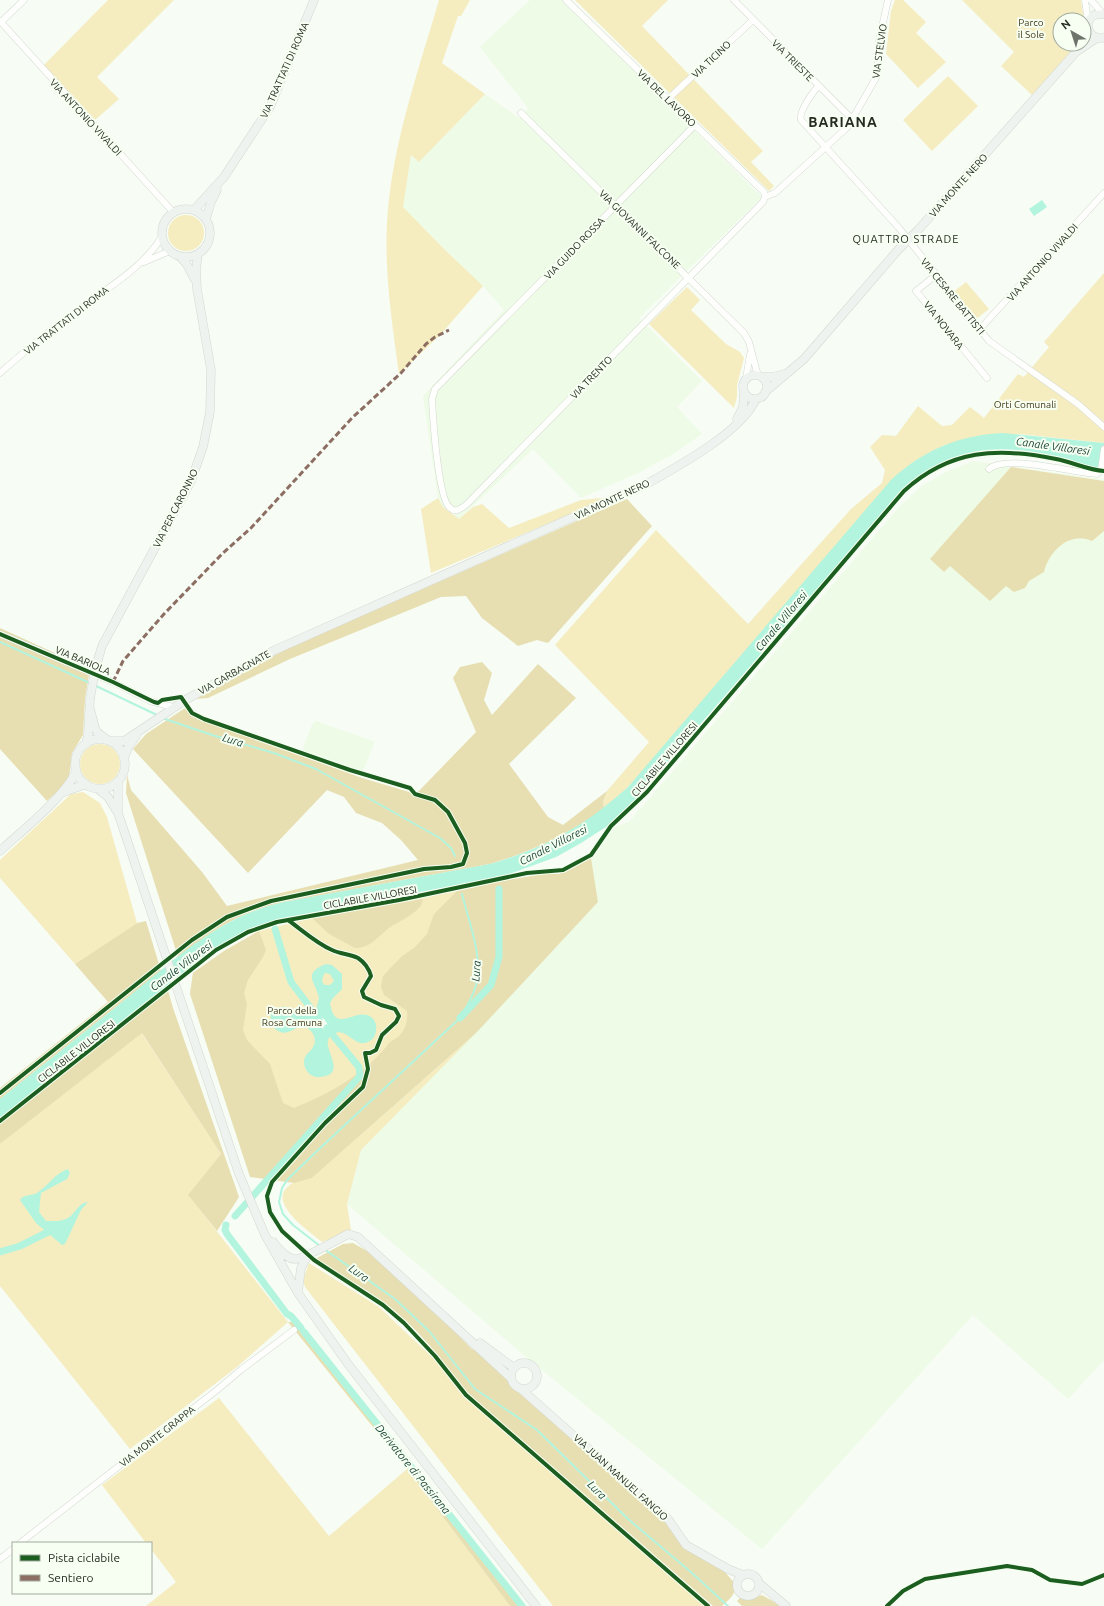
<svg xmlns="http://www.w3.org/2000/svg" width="1104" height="1606" font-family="Ubuntu,sans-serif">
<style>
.built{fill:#eefbe6}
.green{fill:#f5edc0}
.forest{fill:#e7dfb1}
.water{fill:#b2f4de;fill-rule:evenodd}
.pier{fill:#f7fcf4}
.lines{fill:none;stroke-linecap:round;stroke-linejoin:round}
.stream{stroke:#b2f4de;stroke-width:2}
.canal{stroke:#b2f4de;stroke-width:7}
.street-casing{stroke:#d3d8d0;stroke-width:7}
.secondary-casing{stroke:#d3d8d0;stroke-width:9}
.street{stroke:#fefffd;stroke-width:6}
.secondary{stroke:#eff3f0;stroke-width:8}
.secondary-bridge-casing{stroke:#d3d8d0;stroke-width:9;stroke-linecap:butt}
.secondary-bridge{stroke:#eff3f0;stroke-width:8}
.quiet{stroke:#8d6e63;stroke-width:3;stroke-dasharray:6 3;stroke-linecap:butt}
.cycleway-casing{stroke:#f6fff1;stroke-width:6}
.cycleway{stroke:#1b5e20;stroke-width:4}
.labels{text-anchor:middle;stroke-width:4;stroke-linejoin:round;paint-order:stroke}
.park-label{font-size:10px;fill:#423918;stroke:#f6fff1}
.street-label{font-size:10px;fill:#252b22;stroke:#f6fff1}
.neighbourhood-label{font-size:11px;letter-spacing:1px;fill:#252b22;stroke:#f6fff1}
.water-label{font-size:11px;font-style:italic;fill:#153f34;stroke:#f6fff1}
.district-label{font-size:14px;font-weight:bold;letter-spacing:1px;fill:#252b22;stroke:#f6fff1}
</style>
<rect width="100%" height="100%" fill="#f7fcf4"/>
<!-- built -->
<path class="built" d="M530,0h32l200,197 -123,121 63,63 -25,26 25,27 -29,20 -33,18 -59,26 -48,-49 -74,70 -16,-12 -5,-9 -15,-102 81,-86 -21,-24 -38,-36 -42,-43 8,-52 8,7 66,-68 34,24 9,-10 -48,-61z
M974,461l130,19v880l-36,39 -95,-84 -211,234 -236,-192 -179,-153 14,-54 237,-248 -7,-44 3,-1 20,-29 16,-7 271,-316 22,-20 25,-14z
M316,721l59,21 -12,29 -61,-21 10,-25z"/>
<!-- green -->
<path class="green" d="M108,0h66l-77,77 22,22 -24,21 -52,-54z
M439,0h31l-9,16h-3l-16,47 43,31 -66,68 -8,-7 -8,52 42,43 38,36 -43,49 -41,39c-8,-58 -17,-116 -10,-175 8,-68 31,-134 50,-199z
M575,0h93l-26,26 121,125 -12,11 23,24 -5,5z
M895,0h8l23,22 -10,11 30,29 -28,26 -32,-34 5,-43z
M962,0h119l3,20h-24v24h16l-6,11 -38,40 -31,-29 13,-14z
M948,76l30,30 -46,45 -29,-31z
M168 233a18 18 0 1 1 36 0a18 18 0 1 1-36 0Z
M1104,273v170l-84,-9 -76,11 -316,342 -24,22 -1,-7 4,-11 42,-49 -94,-97 101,-115 92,94 103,-115 31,-26 3,-13 -15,-23 12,-12 14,1 22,-30 24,20 10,-1 18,-18 14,11 34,-44 6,3 25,-30 -5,-5z
M966,282l23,27 -14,11 -23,-27z
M687,287l13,13 -9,10 35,34 14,8 4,6 -7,27v12l-3,11 -85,-84z
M611,497l-180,76 -10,-64 17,-11 5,9 16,12 14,-12 9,-3 27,24 72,-28z
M80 764a20 20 0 1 1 40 0a20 20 0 1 1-40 0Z
M83,792l17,11 7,14 30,106 -62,41 -75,-86v-18l71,-66z
M457,891l14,70 -203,215 -78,-182 3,-21 31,-22 35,-20 53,-13z
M141,1032l80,122 -32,42 99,126 -51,45 -107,82 -130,-163v-142z
M476,1033l-115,117 -14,54 4,26 -29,12c-13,-11 -60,-42 -29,-59 5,-3 13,-3 19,-5z
M309,1263l70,44 53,50 32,40 241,209h-152l-248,-319 -2,-7z
M219,1398l110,138 78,-67 103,137h-364l30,-24 -25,-33v-6h-5l-44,-58z"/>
<!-- forest -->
<path class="forest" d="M1011,467l93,14v50l-12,10c-22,-10 -43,10 -48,31l-15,9 -4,7 -11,4 -8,-6 -16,15 -40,-35 -6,6 -14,-13z
M627,499l25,27 -104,117 -11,-3 -19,6 -36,-28 -16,-22 -25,1 -151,62 -82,39 -12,1 92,-51z
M0,628l90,41 -5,30 -2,36 -11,18 -3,25 -9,11 -13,12 -47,-52z
M482,662l10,11 -8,27 8,15 46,-51 38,34 -67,66 39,53 15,8 44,-34 -4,11 1,7c-35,25 -73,43 -114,55l-206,38c-44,10 -72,28 -106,55l-52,-164 1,-18 4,15 71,82 25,34 191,-46 -17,-20 -19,-17 -26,-10 -12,-16 -17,-7 -79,83 -115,-124 13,-15 39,-26 9,9 168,61 54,16 60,-62 -23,-54 7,-11z
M591,858l7,44 -122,131 -164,145 -18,5 -44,-6 -60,-183 3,-21 31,-22 35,-20 7,19 -3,7 -15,23 -4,13 3,11 -4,26 4,10 23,24 13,39 11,5c36,-15 72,-34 95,-65 3,-3 7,-4 10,-7 7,-7 9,-16 8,-25l-23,-16 -3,-8 2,-11 18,-19 14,-10 12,-13 7,-20 23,-23 50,-11 37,-6h15z
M423,899c-1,3 -1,6 -3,8 -9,10 -21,14 -31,21 -10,8 -20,21 -34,20l-26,-14 -17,-16z
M146,921l15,50 -161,128v-11l108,-86 -33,-38 62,-41z
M167,987l6,21 66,189 -22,34 -29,-36 33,-41 -79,-121 -142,111v-24z
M353,1243l21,12 28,28 53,45 8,12 9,9 5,2 195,177 53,44 11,13c-1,10 -7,15 -14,21h-9l-245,-213c-25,-32 -50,-65 -83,-90 -22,-16 -47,-29 -70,-44l28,-15z
M288,1322h7l224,284h-9l-103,-137z
M762,1595l19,11h-39l-5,-5 4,-4 9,2z"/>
<!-- water -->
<path class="water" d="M1042,200l5,7 -13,9 -5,-7z
M1003,433l101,10v26c-17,-2 -33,-9 -50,-13 -61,-14 -105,-8 -152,35l-269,311 -24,23 -28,18 -25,14 -52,19 -215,41c-30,7 -57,18 -81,37l-208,166v-21c42,-33 84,-67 126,-100 51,-41 92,-82 158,-97l206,-38c55,-16 95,-38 138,-77l263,-307c32,-30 69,-45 112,-47z
M326,964l6,1 10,9v15l-9,9 -3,5c5,33 26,3 41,14 4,3 6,8 5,13 0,4 -2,8 -5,10 -16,12 -23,-15 -38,-6 -2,1 -5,4 -5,7 -3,10 19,34 -8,36 -10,2 -19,-10 -15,-20 2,-4 6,-6 8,-10 5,-9 -1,-18 -10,-21 -6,1 -9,4 -15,6 -12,4 -21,-10 -16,-20 21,-17 20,14 44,-2l3,-12c-3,-16 -18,-24 7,-34zM325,973l5,1 4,7 -4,4h-5l-3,-3 1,-6z
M68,1169l2,4 -3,6 -26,14 -2,19 7,9c7,0 15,1 22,-3 8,-5 10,-15 20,-16l-7,8 -16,34 -3,1 -26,-22 -16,-23c4,-6 11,-4 17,-7 11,-7 18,-20 31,-24z"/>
<!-- pier -->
<path class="pier" d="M313,1009l11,10 11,16 -3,2 -12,-11v-4l-9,-11z"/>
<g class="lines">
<!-- stream -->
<path class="stream" d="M0,642l90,41
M94,685l65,31
M162,718l50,17 62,18 42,16 124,69 11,10 4,8
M320,1246l-27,-21 -10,-11 -4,-12 3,-14 5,-8 30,-29 143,-133c6,-10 13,-21 16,-33 8,-25 -8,-66 -14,-91
M324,1249l71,50 34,32 46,58 62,41 91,89 64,54 36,33"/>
<!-- canal -->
<path class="canal" d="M275,929l16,53 28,37
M460,1018l31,-33 8,-28v-68
M235,1216l125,-140 -1,-9 -32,-39
M226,1225l-1,5 2,4 60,80 4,2 10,12
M0,1252l20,-6 28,-14
M304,1332l218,274"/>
<!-- street casing -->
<g class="street-casing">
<path id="street" d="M566,0l198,192 1,5
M734,0l119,120
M1085,0l3,22
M1091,0l11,13
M0,21l173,191
M1,22l23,-22
M819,86c-6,5 -21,27 -18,34l98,108 90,113 89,63 26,23
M668,99l85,-79
M521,113l223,220 5,9 9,34
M695,125l-260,264 -3,10c1,19 6,100 18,109 6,5 10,1 16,-3l297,-303 2,-5 10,-4 77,-70 2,-7 23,-40 2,-35 9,-41
M144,262l26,-11
M936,275l-20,16 71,87
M979,330l125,-137
M0,373c25,-22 50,-43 77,-62 27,-21 68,-44 85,-75
M746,379l4,-25
M989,469c16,-15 85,4 108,5l4,-4 3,-21
M0,634l113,48 37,19 23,6
M20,1543l197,-153 25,-21 52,-39
M0,1559l13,-10"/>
</g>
<!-- secondary casing -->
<g class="secondary-casing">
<path id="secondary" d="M1104,14l-10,1c-8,6 -8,14 -1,21l6,2h5
M162 233a24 24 0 1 1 48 0a24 24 0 1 1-48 0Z
M194,210l30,-33 46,-70 44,-107
M206,219l5,-17 6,-12
M179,256l7,7 9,17
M743 387a12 12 0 1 1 24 0a12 12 0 1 1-24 0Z
M762,377h10l12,-3
M765,392l39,-33 94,-109 20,-20 158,-178 21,-14
M737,419l6,-12 1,-15
M95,670l7,-24 89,-165 12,-34 7,-35 1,-42 -14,-81 -1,-19 2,-16
M90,709l5,19 3,5 11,8h15l63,-42 88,-49 368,-164c32,-18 98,-53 113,-87
M75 764a25 25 0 1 1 50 0a25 25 0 1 1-50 0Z
M86,744l2,-9 2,-36
M124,758l5,-12 7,-10
M98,789l10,8 10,16 121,361 26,61 33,58 50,71 188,242
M64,792l22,-8
M118,811v-30
M0,851c18,-17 72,-60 76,-82
M273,1242c5,6 13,17 22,17 6,1 44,-20 53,-25l10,3 153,141
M298,1292l3,-24 7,-13
M480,1343l34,25
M511 1376a13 13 0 1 1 26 0a13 13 0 1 1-26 0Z
M521,1389l147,130 18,26 42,24 15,6
M737 1585a11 11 0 1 1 22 0a11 11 0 1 1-22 0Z
M760,1584l26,22"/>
</g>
<!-- street -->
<use href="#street" class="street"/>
<!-- secondary -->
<use href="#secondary" class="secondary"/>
<!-- secondary-bridge casing -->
<g class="secondary-bridge-casing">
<path id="secondary-bridge" d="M90,699l5,-29"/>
</g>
<!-- secondary-bridge -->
<use href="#secondary-bridge" class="secondary-bridge"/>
<!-- quiet -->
<path class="quiet" d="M113,682l10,-21 41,-47 58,-60 29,-26 101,-110 49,-45 25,-29 9,-7 14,-7"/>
<!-- cycleway casing -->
<g class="cycleway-casing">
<path id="cycleway" d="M0,634l113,48 41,20 4,1 4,-3 19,-3 11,16 12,6 146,51 60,18 5,6 20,6 13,12 17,31 2,10 -4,11 -12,3 -27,2 -153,32 -44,16 -35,23 -192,153
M288,920c14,10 28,23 44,30 8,4 18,4 26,8 6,4 11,11 13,18l-9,15 2,6 17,8 14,4 4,7 -3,6 -14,13 -6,15 -6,3h-5l3,16 -5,18 -38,36 -53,59 -5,14 3,16 12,19 32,29 69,45 21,18 31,33 31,39 242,211
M0,1121l216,-171 32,-18 29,-10 122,-22 128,-27 36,-3 28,-15 20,-29 36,-34 257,-301c46,-42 94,-44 152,-32 16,3 32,11 48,12
M887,1606l16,-15 22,-12 82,-13 25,4 18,10 32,4 22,-9"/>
</g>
<!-- cycleway -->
<use href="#cycleway" class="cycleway"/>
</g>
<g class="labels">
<!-- park labels -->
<g class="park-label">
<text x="1031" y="26">Parco<tspan x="1031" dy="12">il Sole</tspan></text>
<text x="1025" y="408">Orti Comunali</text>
<text x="292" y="1014">Parco della<tspan x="292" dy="12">Rosa Camuna</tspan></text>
</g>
<!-- street labels -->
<g class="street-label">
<text transform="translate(879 51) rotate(-82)" y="4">VIA STELVIO</text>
<text transform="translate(711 59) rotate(-43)" y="4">VIA TICINO</text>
<text transform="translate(793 60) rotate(45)" y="4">VIA TRIESTE</text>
<text transform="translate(284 70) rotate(-66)" y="4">VIA TRATTATI DI ROMA</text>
<text transform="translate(667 98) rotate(44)" y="4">VIA DEL LAVORO</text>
<text transform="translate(86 117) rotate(47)" y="4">VIA ANTONIO VIVALDI</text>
<text transform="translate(958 185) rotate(-48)" y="4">VIA MONTE NERO</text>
<text transform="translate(640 229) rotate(44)" y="4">VIA GIOVANNI FALCONE</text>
<text transform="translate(574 248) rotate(-46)" y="4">VIA GUIDO ROSSA</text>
<text transform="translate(1042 262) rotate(-48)" y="4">VIA ANTONIO VIVALDI</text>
<text transform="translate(953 296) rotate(51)" y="4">VIA CESARE BATTISTI</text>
<text transform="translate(66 320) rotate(-38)" y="4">VIA TRATTATI DI ROMA</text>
<text transform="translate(944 325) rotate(52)" y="4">VIA NOVARA</text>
<text transform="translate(591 377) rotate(-46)" y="4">VIA TRENTO</text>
<text transform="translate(612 499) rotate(-25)" y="4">VIA MONTE NERO</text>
<text transform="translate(175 508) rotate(-63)" y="4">VIA PER CARONNO</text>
<text transform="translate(83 660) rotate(23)" y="4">VIA BARIOLA</text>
<text transform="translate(234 672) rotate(-29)" y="4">VIA GARBAGNATE</text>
<text transform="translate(664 759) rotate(-49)" y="4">CICLABILE VILLORESI</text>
<text transform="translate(370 897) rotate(-10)" y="4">CICLABILE VILLORESI</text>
<text transform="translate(76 1051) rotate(-38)" y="4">CICLABILE VILLORESI</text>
<text transform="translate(157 1436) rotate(-38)" y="4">VIA MONTE GRAPPA</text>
<text transform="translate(621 1477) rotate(42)" y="4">VIA JUAN MANUEL FANGIO</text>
</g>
<!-- neighbourhood labels -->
<g class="neighbourhood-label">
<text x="906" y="243">QUATTRO STRADE</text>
</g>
<!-- water labels -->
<g class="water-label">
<text transform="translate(1053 446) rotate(8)" y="4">Canale Villoresi</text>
<text transform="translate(781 621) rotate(-50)" y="4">Canale Villoresi</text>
<text transform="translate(233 740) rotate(17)" y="4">Lura</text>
<text transform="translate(553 845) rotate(-27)" y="4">Canale Villoresi</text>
<text transform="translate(181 966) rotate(-37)" y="4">Canale Villoresi</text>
<text transform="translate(476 971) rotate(-86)" y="4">Lura</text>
<text transform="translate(359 1273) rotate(36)" y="4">Lura</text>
<text transform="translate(413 1469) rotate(51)" y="4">Derivatore di Passirana</text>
<text transform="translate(597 1490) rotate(45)" y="4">Lura</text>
</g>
<!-- district labels -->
<g class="district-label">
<text x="843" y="127">BARIANA</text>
</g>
</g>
<!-- legend -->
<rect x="12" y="1542" width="140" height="52" fill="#f6fff1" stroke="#a2aa9e"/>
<rect x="20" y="1555" width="20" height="6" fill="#1b5e20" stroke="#a2aa9e"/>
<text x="48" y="1562" font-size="12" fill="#252b22">Pista ciclabile</text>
<rect x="20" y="1575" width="20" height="6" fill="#8d6e63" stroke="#a2aa9e"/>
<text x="48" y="1582" font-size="12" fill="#252b22">Sentiero</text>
<!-- north arrow -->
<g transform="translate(1072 32) rotate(321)"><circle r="19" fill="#f6fff1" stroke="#a2aa9e"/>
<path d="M0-3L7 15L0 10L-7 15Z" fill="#6e746c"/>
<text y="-6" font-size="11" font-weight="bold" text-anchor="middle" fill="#252b22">N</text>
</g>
</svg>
